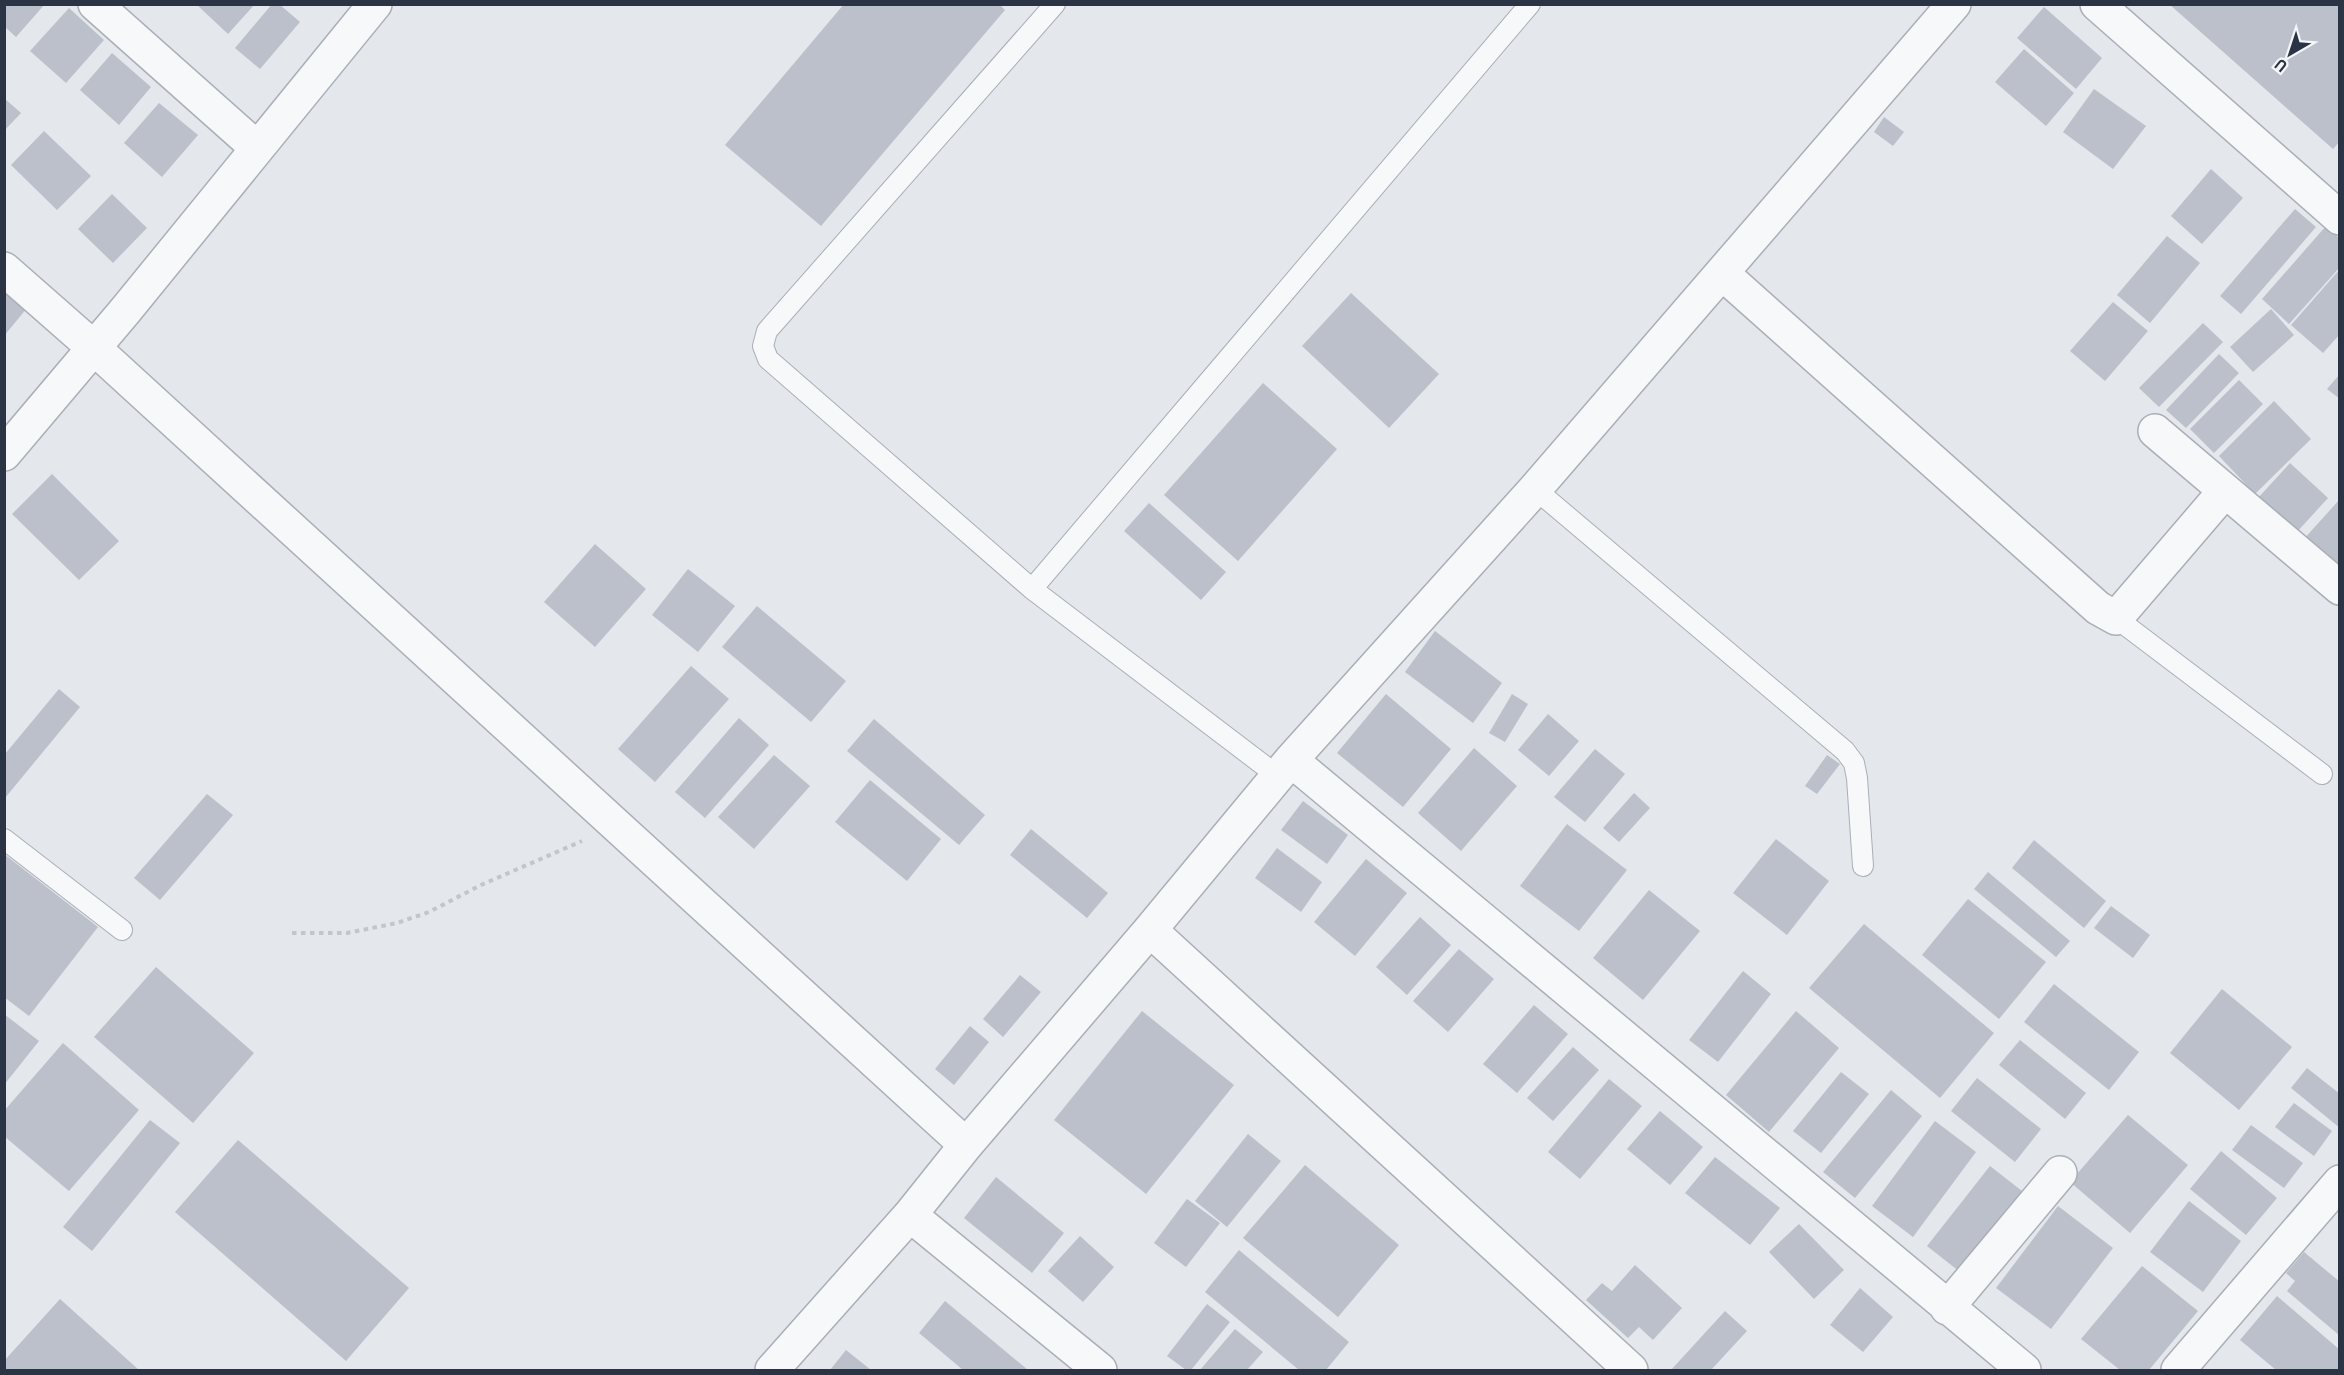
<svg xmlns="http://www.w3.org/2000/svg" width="2344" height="1375" font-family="'PT Sans',sans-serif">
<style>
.building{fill:#bbc0ca}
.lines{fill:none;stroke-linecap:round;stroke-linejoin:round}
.service-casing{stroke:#a9aeb7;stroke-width:22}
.minor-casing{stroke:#a9aeb7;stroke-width:36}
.path{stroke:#c2c5cb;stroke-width:4;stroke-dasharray:4.5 4.5;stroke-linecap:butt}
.service{stroke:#f7f8fa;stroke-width:20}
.minor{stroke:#f7f8fa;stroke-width:33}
</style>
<rect width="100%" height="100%" fill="#e4e7ec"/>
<!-- building -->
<path class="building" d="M5,4h40l-29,33 -11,-10z
M196,4h59l-27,30z
M272,4h7l21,18 -40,47 -25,-21z
M844,4h155l6,6 -184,216 -96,-81z
M2169,4h171v137l-7,8z
M2044,7l58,51 -26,31 -59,-51z
M69,8l35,32 -38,43 -36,-32z
M2024,49l50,44 -28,33 -51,-44z
M112,53l39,34 -32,38 -39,-35z
M2094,89l52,37 -33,43 -50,-37z
M4,98l17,15 -17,18z
M159,103l39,32 -36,42 -38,-34z
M1884,117l20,15 -11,14 -19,-14z
M44,131l47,45 -34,34 -46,-45z
M2211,169l32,29 -41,46 -31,-28z
M112,194l35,34 -34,35 -35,-34z
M2295,209l21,18 -75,87 -21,-18z
M2326,226l14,13v28l-51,57 -27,-25z
M2167,236l33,27 -50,60 -33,-28z
M2340,269v65l-17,19 -32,-28z
M4,279l28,23 -28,34z
M1351,293l88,81 -50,54 -87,-82z
M2113,302l35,29 -43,50 -35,-30z
M2271,309l23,26 -41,37 -23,-25z
M2203,323l20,19 -64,65 -20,-19z
M2219,354l20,19 -53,55 -20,-18z
M2340,374v25l-13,-10z
M2239,380l24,24 -49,49 -24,-24z
M1263,383l74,66 -99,112 -74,-66z
M2274,401l37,38 -56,55 -36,-38z
M2290,463l38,35 -32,35 -38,-35z
M52,474l67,67 -40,39 -67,-66z
M2340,499v74l-37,-33z
M1149,503l77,69 -25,28 -77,-69z
M595,544l51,45 -51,58 -51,-45z
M688,569l47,37 -37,46 -46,-37z
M757,606l89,75 -35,41 -89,-75z
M1435,631l67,52 -29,40 -68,-51z
M691,666l38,33 -74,83 -37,-33z
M59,689l21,18 -75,91v-44z
M1386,694l65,55 -48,58 -66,-54z
M1512,694l16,10 -23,38 -16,-9z
M1548,714l31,27 -30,35 -31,-26z
M739,718l30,27 -64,73 -30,-26z
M874,719l111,96 -26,30 -112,-94z
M1474,748l43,38 -56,65 -43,-38z
M1595,749l30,25 -40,48 -31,-25z
M774,755l36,31 -56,63 -36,-32z
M1827,755l13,9 -23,30 -12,-8z
M870,780l71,59 -34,42 -72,-59z
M1634,793l16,15 -31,34 -16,-14z
M207,794l26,21 -73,85 -26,-22z
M1303,801l45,34 -21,29 -46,-34z
M1567,824l60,46 -48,61 -59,-45z
M1031,829l77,64 -21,25 -77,-63z
M1776,839l53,42 -42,54 -54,-42z
M2034,840l72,61 -22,27 -72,-60z
M1277,848l45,34 -21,30 -46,-34z
M4,854l94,73 -69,89 -25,-19z
M1366,859l41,34 -52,63 -41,-34z
M1988,872l82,69 -14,16 -82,-68z
M1649,890l51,41 -57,69 -50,-42z
M1968,899l78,63 -47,57 -77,-64z
M2111,906l39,29 -17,23 -39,-30z
M1420,917l31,28 -44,50 -31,-28z
M1864,924l130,109 -54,65 -131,-110z
M1459,949l35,30 -46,53 -35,-31z
M156,967l98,86 -61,70 -99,-86z
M1743,971l28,23 -53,68 -29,-22z
M1020,975l21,17 -38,45 -20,-18z
M2054,984l85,68 -30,38 -85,-68z
M2222,989l70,58 -53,63 -69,-57z
M1534,1005l34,29 -51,59 -34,-29z
M1142,1011l92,74 -88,109 -92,-74z
M1796,1011l43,37 -70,84 -43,-37z
M4,1014l35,27 -35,44z
M970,1026l19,16 -35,43 -19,-16z
M2020,1040l66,53 -21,26 -66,-54z
M63,1043l76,67 -70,81 -65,-55v-25z
M1573,1047l26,23 -46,51 -26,-23z
M2307,1068l33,26v34l-49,-40z
M1841,1072l28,22 -48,59 -28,-22z
M1977,1078l64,51 -26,33 -64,-51z
M1609,1079l33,27 -62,73 -32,-27z
M1891,1090l31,26 -67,82 -32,-26z
M2294,1103l38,28 -18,25 -39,-29z
M1660,1111l43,36 -33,38 -43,-36z
M2128,1115l60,50 -58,68 -60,-51z
M150,1120l30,23 -88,108 -29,-24z
M1935,1121l41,31 -63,85 -41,-31z
M2251,1125l52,38 -19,25 -52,-38z
M1248,1134l33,27 -54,66 -32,-26z
M238,1140l171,148 -63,73 -171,-149z
M2221,1151l56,47 -31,37 -56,-46z
M1715,1157l65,51 -30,37 -65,-52z
M1305,1165l94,80 -61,72 -95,-79z
M1990,1166l32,25 -62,81 -33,-26z
M996,1177l68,56 -32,40 -68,-55z
M1187,1199l33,24 -34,44 -32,-24z
M2189,1201l52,40 -38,51 -53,-40z
M2058,1206l55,42 -62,81 -55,-41z
M1799,1224l45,46 -30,29 -45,-47z
M1080,1236l34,31 -31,35 -35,-31z
M1239,1250l110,92 -23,28h-27l-94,-78z
M2304,1252l36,30v54l-53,-45 8,-10 -9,-8z
M1635,1265l47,43 -29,32 -14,-13 -11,11 -42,-38 16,-17 10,8z
M2142,1266l56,45 -49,59h-29l-39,-31z
M1860,1288l33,29 -30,35 -33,-27z
M2277,1296l63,54v18l-3,2h-61l-36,-30z
M60,1299l79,71h-135v-9z
M945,1301l83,69h-65l-44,-37z
M1207,1304l23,18 -39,48h-5l-19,-14z
M1725,1311l22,20 -36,39h-40z
M1235,1329l28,23 -16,18h-47z
M846,1350l25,20h-41z"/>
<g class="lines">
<!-- service casing -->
<g class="service-casing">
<path id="service" d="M1055,4l-288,327 -4,15 5,13 264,230 247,188
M1535,489l310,262 9,12 3,15 6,88
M1032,589l498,-585
M2116,618l206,156
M4,839l118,91"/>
</g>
<!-- minor casing -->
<g class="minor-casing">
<path id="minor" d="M95,4l162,144
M2097,4l243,214
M4,269l90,79 872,797
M1723,274l375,334 18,10 108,-126
M2155,431l185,157
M4,454l121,-143 250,-307
M1291,760l733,610
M1150,930l481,440
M910,1215l190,155
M1947,1308l113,-135
M772,1370l138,-155 56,-70 184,-215 141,-170 244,-271 419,-485
M2178,1370l162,-188"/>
</g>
<!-- path -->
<path class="path" d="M292,933h55l50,-10 32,-11 52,-27 101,-44"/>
<!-- service -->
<use href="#service" class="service"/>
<!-- minor -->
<use href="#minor" class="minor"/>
</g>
<!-- border -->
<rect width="2344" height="1375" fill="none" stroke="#2b3445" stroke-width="12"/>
<!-- north arrow -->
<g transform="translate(2290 54) rotate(219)" stroke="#f4f6f9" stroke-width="4.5" paint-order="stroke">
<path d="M0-4.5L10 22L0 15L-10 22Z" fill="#2b3445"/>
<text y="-9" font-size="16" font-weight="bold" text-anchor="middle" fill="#2b3445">U</text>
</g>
</svg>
